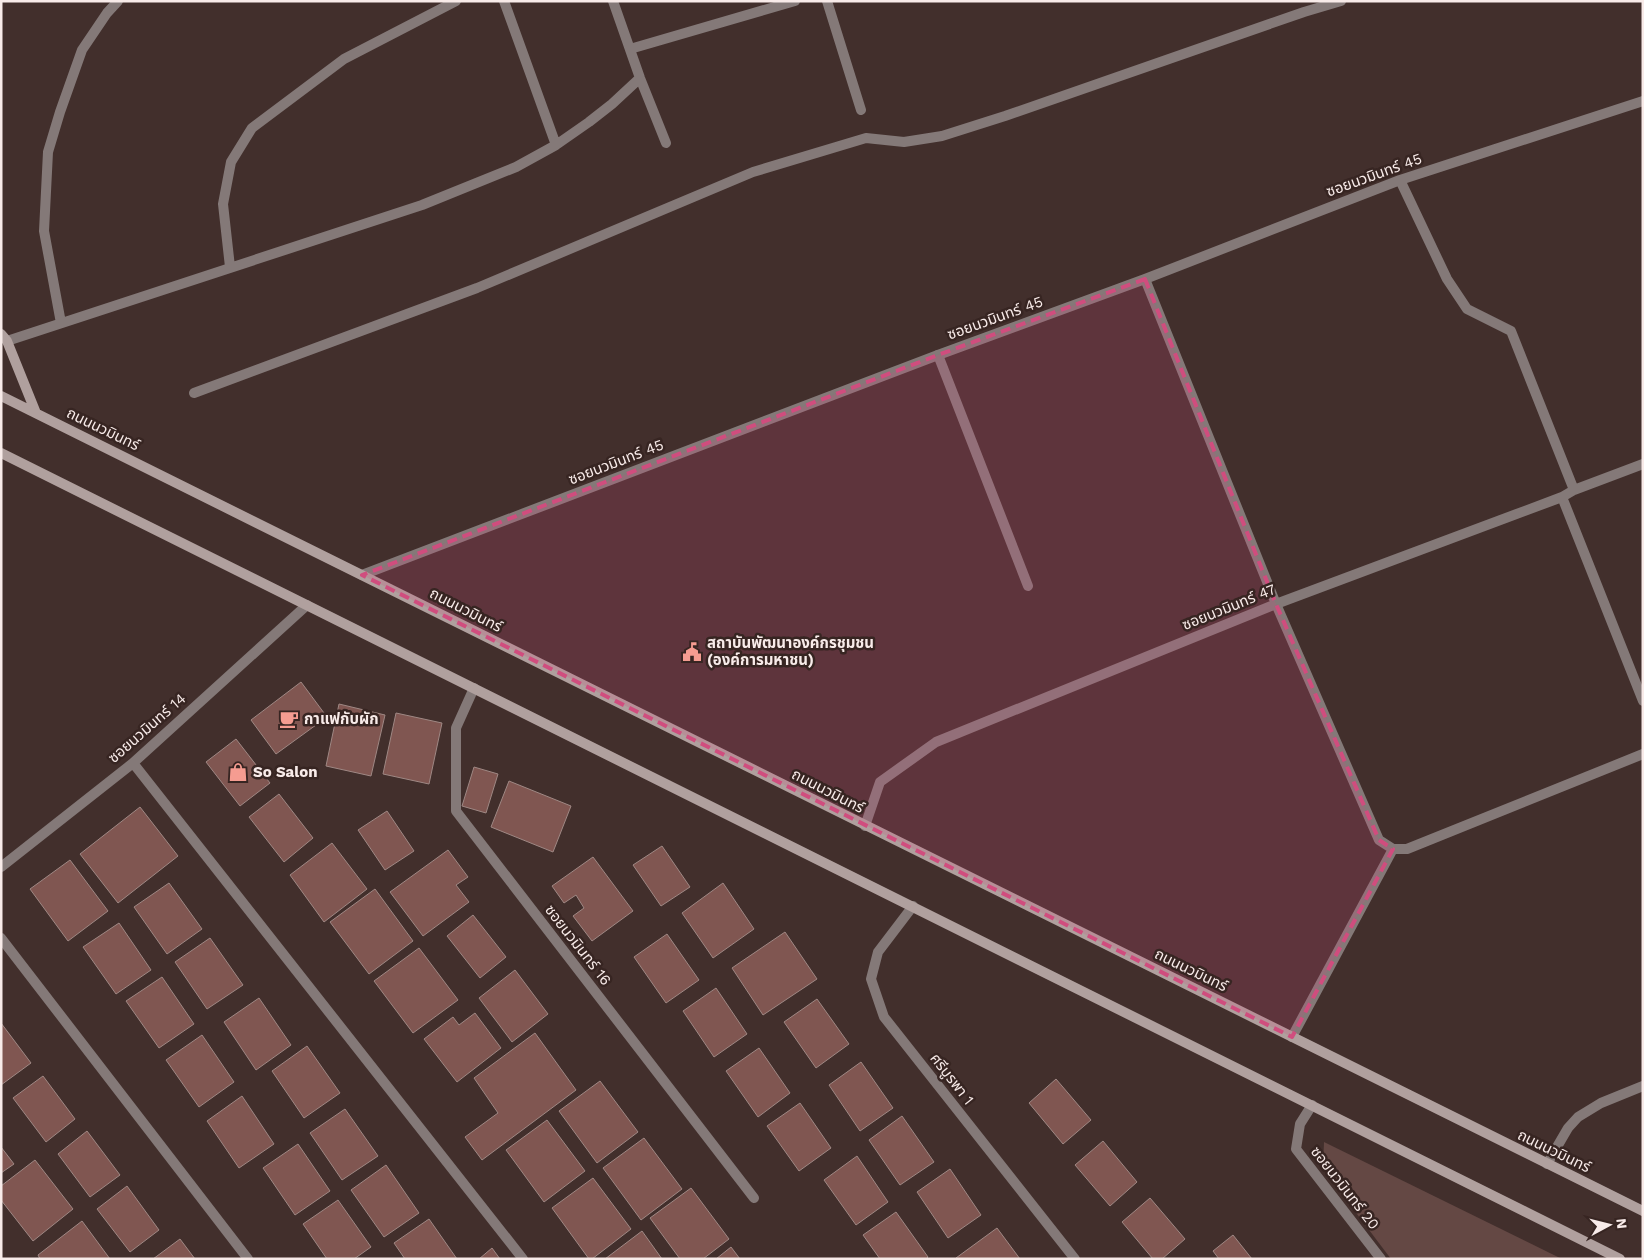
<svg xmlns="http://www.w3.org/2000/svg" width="1644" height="1260" font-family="'Work Sans','Noto Sans Thai',sans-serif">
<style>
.green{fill:#644844}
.building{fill:#805651;stroke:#9f8884}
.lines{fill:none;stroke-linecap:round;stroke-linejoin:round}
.lane{stroke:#847978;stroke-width:10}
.street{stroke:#847978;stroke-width:10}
.secondary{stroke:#b0a09e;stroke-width:10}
.marked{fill:#d04d7e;fill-opacity:0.2;stroke:#d04d7e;stroke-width:4;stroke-dasharray:10 6;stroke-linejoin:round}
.labels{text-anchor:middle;stroke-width:5;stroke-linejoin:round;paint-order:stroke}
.street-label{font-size:15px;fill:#f8ebe9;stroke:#372522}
.poi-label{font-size:15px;font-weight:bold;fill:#f8ebe9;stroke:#372522;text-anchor:start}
</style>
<rect width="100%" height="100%" fill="#422f2c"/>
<!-- green -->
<path class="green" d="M1324,1142l238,117h-171l-68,-90z"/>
<!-- building -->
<path class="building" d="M301,682l26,35 -51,37 -25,-34z
M339,704l46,11 -14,61 -45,-10z
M396,713l46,10 -13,61 -46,-10z
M236,739l34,44 -30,23 -34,-44z
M474,767l24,7 -12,39 -24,-7z
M509,781l62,25 -18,46 -62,-25z
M279,794l34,44 -29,24 -35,-45z
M140,807l38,49 -60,47 -38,-49z
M387,811l27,40 -29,19 -27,-40z
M332,843l35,46 -43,33 -34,-47z
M662,846l28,41 -29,19 -28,-41z
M448,850l20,27 -12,8 13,17 -46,34 -33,-44z
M593,857l40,54 -41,30 -19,-25 11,-8 -8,-13 -12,8 -12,-17z
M70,860l38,51 -40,30 -38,-52z
M169,883l33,46 -35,25 -33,-47z
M723,883l31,46 -41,29 -31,-45z
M375,889l38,52 -44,33 -39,-52z
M473,915l33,42 -26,21 -33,-42z
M119,923l32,47 -35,24 -33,-47z
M785,932l32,47 -54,36 -31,-47z
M667,934l32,46 -33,23 -32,-46z
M210,938l33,47 -36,24 -32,-47z
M419,948l39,52 -45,33 -39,-52z
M515,970l33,44 -36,28 -33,-44z
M162,977l32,47 -35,24 -33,-47z
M716,988l31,46 -33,23 -31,-46z
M259,998l32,47 -35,25 -32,-48z
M817,999l32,45 -33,24 -32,-46z
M475,1013l26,35 -44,34 -33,-43 29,-22 6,8z
M1,1023l30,40 -30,22z
M535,1033l41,57 -94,70 -17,-23 33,-24 -24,-35z
M202,1035l32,47 -35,25 -33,-47z
M307,1046l33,47 -36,25 -32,-47z
M759,1048l31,45 -32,24 -32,-46z
M861,1062l32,46 -33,23 -31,-46z
M43,1076l32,43 -29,23 -33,-44z
M1056,1079l35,41 -28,24 -34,-41z
M600,1081l38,51 -41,31 -38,-52z
M242,1096l32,48 -35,24 -32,-47z
M800,1103l31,45 -32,23 -32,-45z
M345,1109l33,47 -36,24 -32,-47z
M902,1116l32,46 -34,23 -31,-45z
M547,1120l38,51 -41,31 -38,-52z
M87,1131l33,44 -30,22 -32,-43z
M644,1138l38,51 -41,31 -38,-52z
M1103,1141l34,41 -27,24 -35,-41z
M298,1144l32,47 -35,24 -32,-47z
M1,1147l13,17 -13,9z
M857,1156l31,46 -32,23 -32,-45z
M35,1160l38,49 -40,32 -32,-41v-14z
M386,1165l33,48 -35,24 -33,-47z
M950,1169l31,46 -33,23 -31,-46z
M593,1178l38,51 -39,30h-3l-37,-51z
M127,1186l32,44 -29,22 -33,-43z
M691,1188l38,51 -26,20h-23l-30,-41z
M1150,1198l35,41 -23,20h-9l-31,-37z
M338,1200l33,47 -17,12h-27l-24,-35z
M896,1212l32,45 -2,2h-46l-17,-24z
M429,1219l28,40h-52l-11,-16z
M82,1221l28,38h-70l-2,-4z
M997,1228l23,31h-64v-1z
M642,1231l20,28h-57z
M1233,1235l19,24h-33l-6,-8z
M180,1239l15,20h-42z
M731,1247l9,12h-24z
M492,1248l8,11h-21z"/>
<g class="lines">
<!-- lane -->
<path class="lane" d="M938,355l90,231
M1547,1164l21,-36 10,-11 23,-14 42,-17"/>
<!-- street -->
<path class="street" d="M504,1l52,144
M613,1l27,77 26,65
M827,1l34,109
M630,49l165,-48
M1400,180l47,99 20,30 44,22 63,159
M230,267l-7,-63 8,-42 21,-34 92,-69 112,-58
M1145,279l131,325 103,236 14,9h14l236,-95
M61,323l-17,-92 4,-79 12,-40 22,-62 25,-37 11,-12
M7,341l415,-136 94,-38 40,-22 33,-23 23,-18 28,-26
M194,393l283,-105 276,-116 113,-34 38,4 38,-6 63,-20 299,-104 37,-11
M1562,497l81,204
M362,575l576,-220 207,-76 255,-99 243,-79
M474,688l-18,40v83l298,387
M133,763l390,496
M865,826l15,-44 56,-40 340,-138 286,-107 12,-7 69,-26
M1,867l132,-104 174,-158
M913,906l-35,46 -7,27 13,38 191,242
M1,938l247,321
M1292,1037l101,-188
M1312,1105l-12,19 -4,25 85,110"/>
<!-- secondary -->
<path class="secondary" d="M1,334l6,7 29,72
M1,396l1642,815
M1,453l1619,806"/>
</g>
<!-- marked area -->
<path class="marked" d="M1145,279l131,325 103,236 14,9 -101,188 -930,-462 576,-220z"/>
<!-- icons -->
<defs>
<g id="civic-bare" transform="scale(1.5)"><path d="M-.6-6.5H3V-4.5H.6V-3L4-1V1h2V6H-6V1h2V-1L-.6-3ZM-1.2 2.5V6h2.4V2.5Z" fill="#f59c91" stroke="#372522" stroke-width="2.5" paint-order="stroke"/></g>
<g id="cafe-bare" transform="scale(1.5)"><path d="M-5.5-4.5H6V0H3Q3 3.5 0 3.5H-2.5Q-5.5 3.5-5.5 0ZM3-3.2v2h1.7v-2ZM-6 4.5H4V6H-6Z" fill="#f59c91" stroke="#372522" stroke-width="2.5" paint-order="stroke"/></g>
<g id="shop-bare" transform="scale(1.5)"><path d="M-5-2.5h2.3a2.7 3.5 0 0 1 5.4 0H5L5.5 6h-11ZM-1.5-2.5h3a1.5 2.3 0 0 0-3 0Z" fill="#f59c91" stroke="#372522" stroke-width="2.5" paint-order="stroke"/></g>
</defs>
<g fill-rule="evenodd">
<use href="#civic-bare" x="692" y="652"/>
<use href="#cafe-bare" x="289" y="719"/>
<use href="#shop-bare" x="238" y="772"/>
</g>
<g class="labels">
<!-- street labels -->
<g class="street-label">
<text transform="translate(1374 175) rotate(-20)" y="5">ซอยนวมินทร์ 45</text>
<text transform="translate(995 318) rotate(-20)" y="5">ซอยนวมินทร์ 45</text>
<text transform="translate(103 429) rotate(26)" y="5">ถนนนวมินทร์</text>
<text transform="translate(616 462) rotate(-21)" y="5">ซอยนวมินทร์ 45</text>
<text transform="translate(1229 607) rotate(-22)" y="5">ซอยนวมินทร์ 47</text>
<text transform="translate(466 610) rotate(27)" y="5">ถนนนวมินทร์</text>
<text transform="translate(147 728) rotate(-41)" y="5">ซอยนวมินทร์ 14</text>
<text transform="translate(828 791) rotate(27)" y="5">ถนนนวมินทร์</text>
<text transform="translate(578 945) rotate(52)" y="5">ซอยนวมินทร์ 16</text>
<text transform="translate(1191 970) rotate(26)" y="5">ถนนนวมินทร์</text>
<text transform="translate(952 1079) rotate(52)" y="5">ศรีบูรพา 1</text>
<text transform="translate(1554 1151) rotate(26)" y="5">ถนนนวมินทร์</text>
<text transform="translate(1345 1188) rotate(52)" y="5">ซอยนวมินทร์ 20</text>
</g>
<!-- poi labels -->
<g class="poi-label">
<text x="707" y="648">สถาบันพัฒนาองค์กรชุมชน<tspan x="707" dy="17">(องค์การมหาชน)</tspan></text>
<text x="304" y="724">กาแฟกับผัก</text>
<text x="253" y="777">So Salon</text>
</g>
</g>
<!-- border -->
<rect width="1644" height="1260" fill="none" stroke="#f8ebe9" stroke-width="5"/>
<!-- north arrow -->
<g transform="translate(1609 1225) rotate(83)" stroke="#372522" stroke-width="4" paint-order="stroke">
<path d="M0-4L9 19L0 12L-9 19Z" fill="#f8ebe9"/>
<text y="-8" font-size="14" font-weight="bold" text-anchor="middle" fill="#f8ebe9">N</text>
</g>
</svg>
